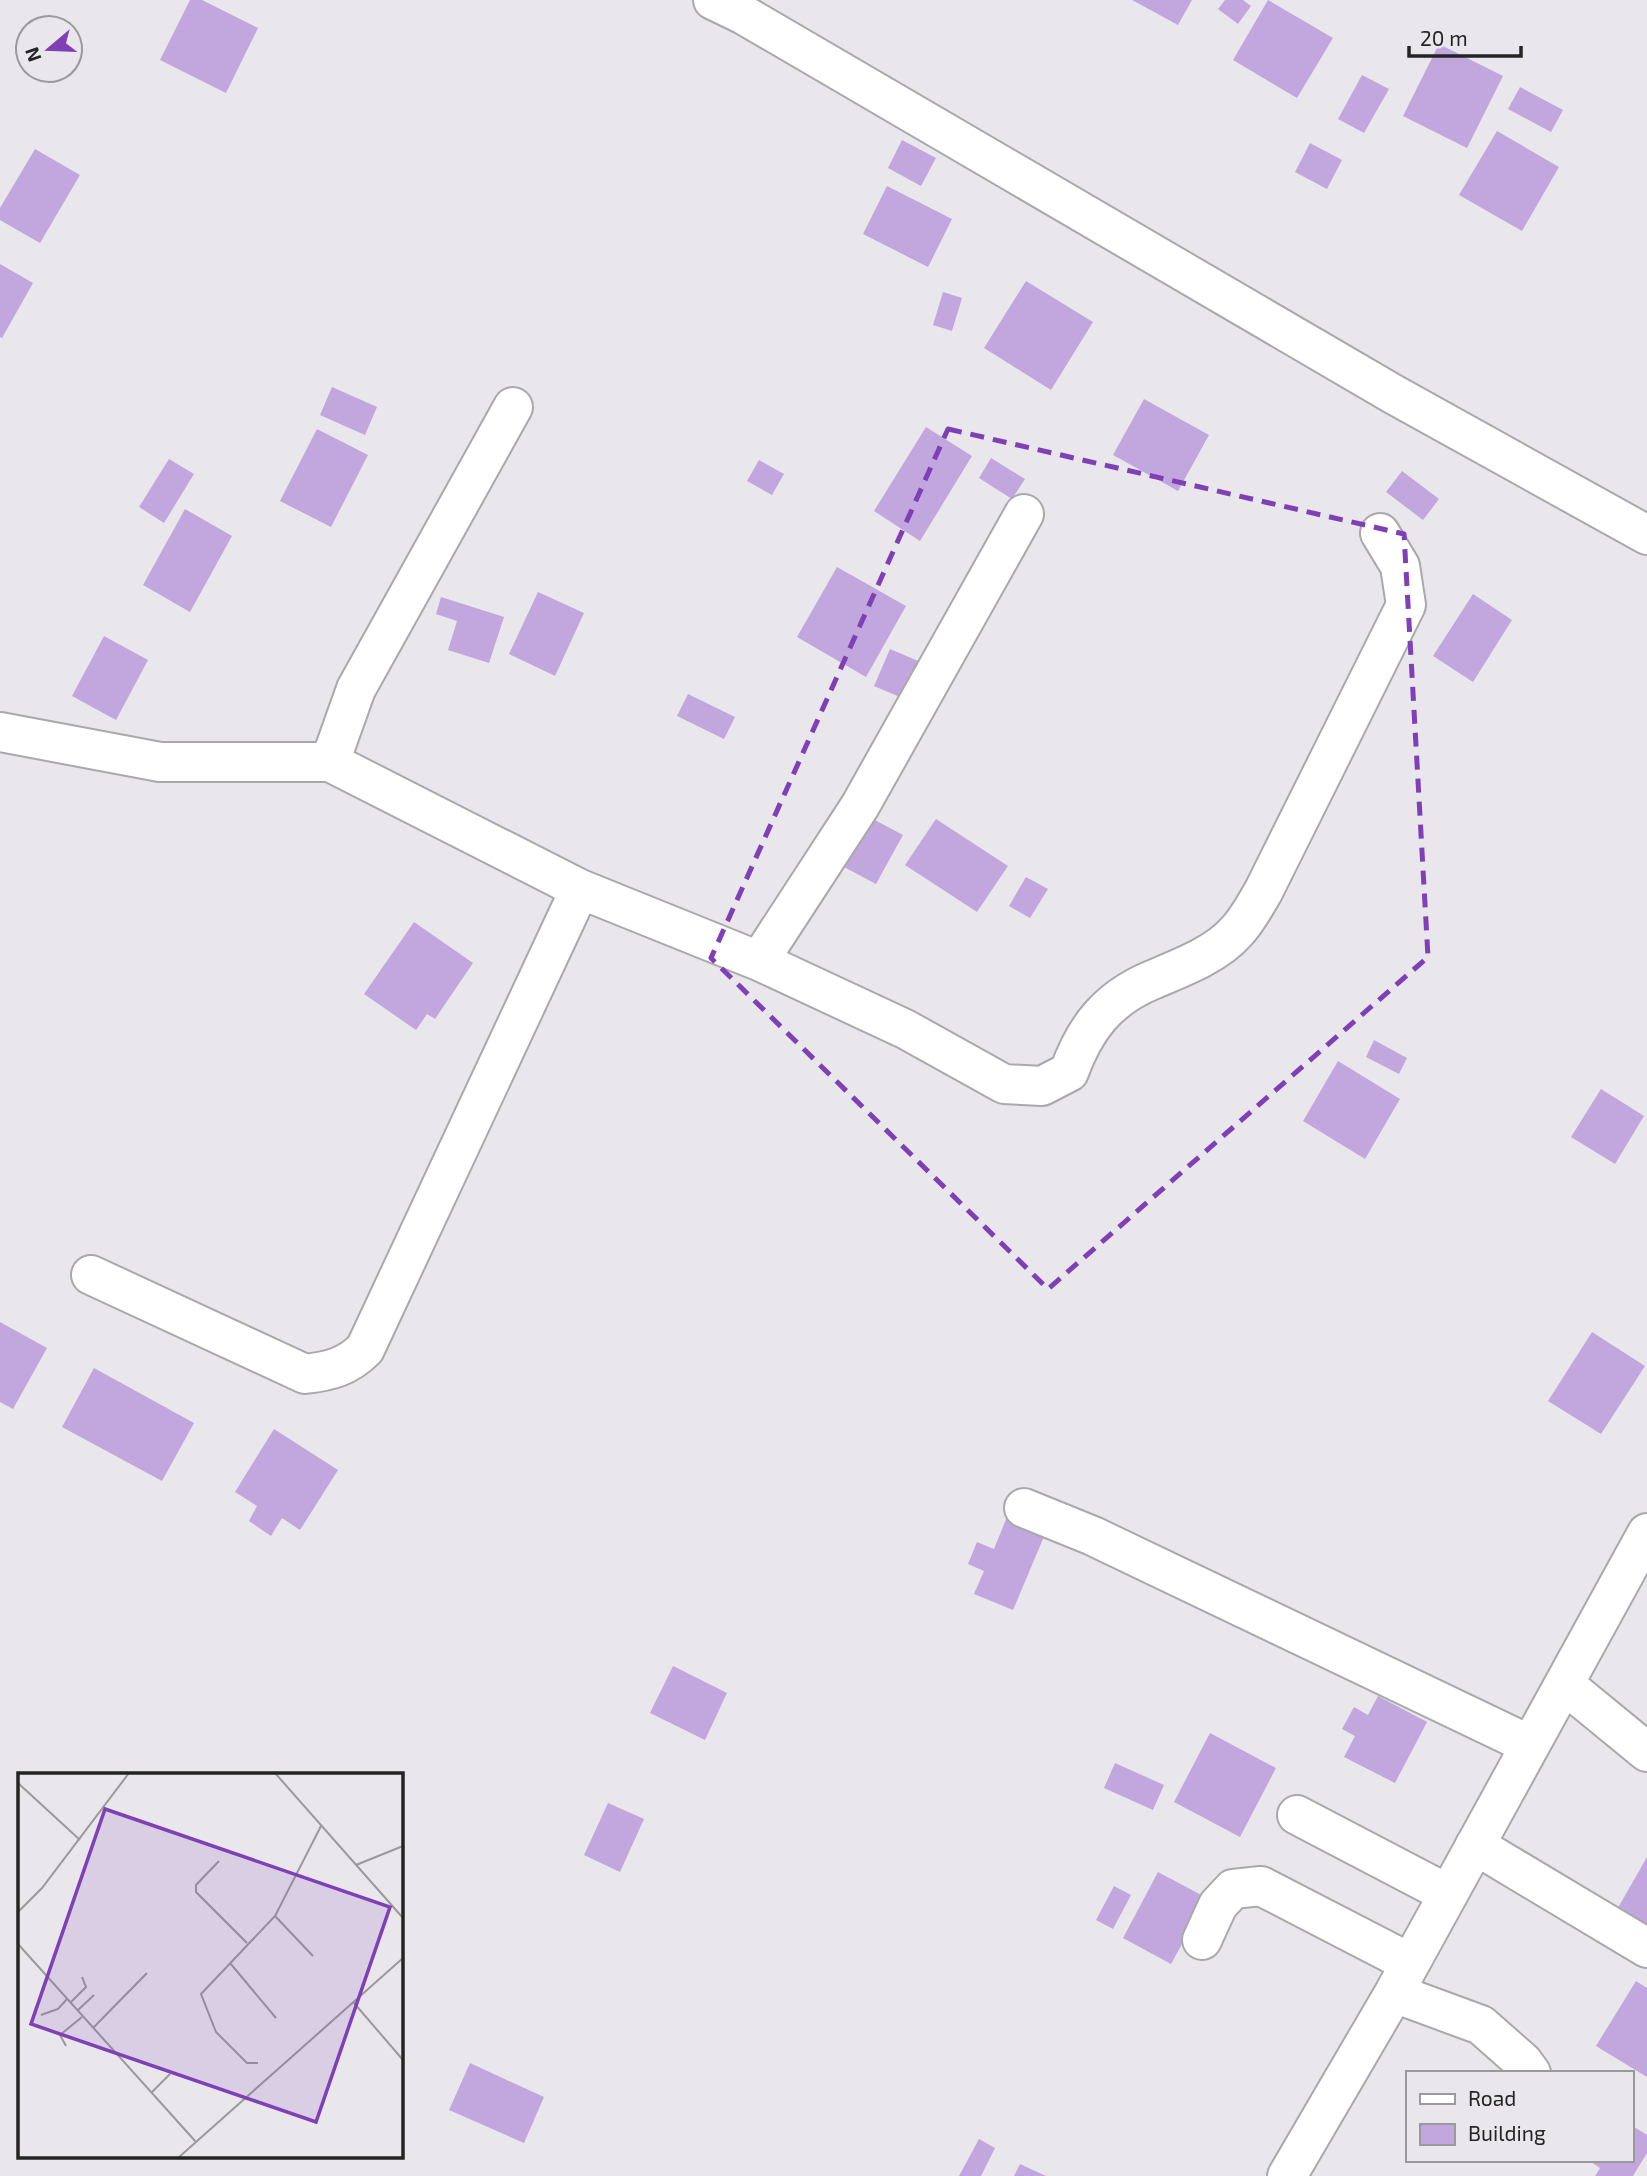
<svg xmlns="http://www.w3.org/2000/svg" width="1647" height="2176" font-family="'Exo 2',sans-serif">
<style>
.building{fill:#c1a7de}
.lines{fill:none;stroke-linecap:round;stroke-linejoin:round}
.minor-casing{stroke:#a9a8ab;stroke-width:42}
.minor{stroke:#fff;stroke-width:38}
.marked{fill:none;stroke:#7f40b6;stroke-width:5;stroke-dasharray:14 9;stroke-linejoin:round}
.inset-road{fill:none;stroke:#9a999c;stroke-width:2}
.view{fill:#7f40b6;fill-opacity:0.15;stroke:#7f40b6;stroke-width:3.5}
.inset-edge{fill:none;stroke:#242425;stroke-width:3.5}
</style>
<rect width="100%" height="100%" fill="#e9e7eb"/>
<!-- building -->
<path class="building" d="M190,0h12l56,28 -32,65 -66,-33z
M1132,0h60l-14,25z
M1225,0h18l8,6 -13,18 -20,-15z
M1268,0l65,38 -36,60 -64,-38z
M1439,44l64,32 -36,72 -64,-32z
M1362,75l27,14 -25,44 -26,-14z
M1520,87l43,23 -12,22 -43,-23z
M1497,131l62,36 -37,64 -63,-36z
M902,140l34,18 -15,28 -33,-18z
M1310,143l32,17 -15,29 -32,-17z
M35,149l45,26 -40,68 -40,-23v-12z
M887,186l65,33 -24,48 -65,-33z
M0,264l33,19 -31,55 -2,-1z
M1026,281l67,41 -42,68 -67,-42z
M943,292l19,6 -10,33 -19,-6z
M332,387l45,20 -12,28 -45,-20z
M1144,399l65,36 -31,56 -65,-36z
M926,427l46,29 -52,85 -46,-30z
M317,429l51,26 -37,72 -51,-26z
M991,458l34,21 -13,20 -33,-21z
M169,459l25,15 -30,49 -25,-16z
M759,460l25,14 -12,21 -25,-14z
M1402,471l37,28 -16,21 -37,-28z
M185,509l47,27 -42,76 -47,-27z
M837,567l69,39 -40,71 -69,-40z
M538,592l46,21 -29,63 -46,-22z
M1473,594l39,26 -39,62 -40,-26z
M441,597l63,20 -15,46 -41,-13 9,-29 -21,-7z
M104,636l44,24 -32,60 -44,-24z
M890,649l33,14 -16,37 -33,-14z
M688,694l47,23 -11,22 -47,-23z
M871,818l32,17 -27,49 -32,-17z
M936,819l72,47 -31,46 -72,-47z
M1026,877l22,12 -18,29 -21,-12z
M414,922l59,41 -38,56 -8,-5 -11,16 -52,-36z
M1374,1040l33,18 -8,16 -33,-17z
M1338,1061l62,38 -35,60 -62,-38z
M1601,1089l43,27 -29,48 -44,-27z
M0,1322l47,26 -34,61 -13,-7z
M1592,1332l53,34 -44,68 -53,-33z
M94,1368l100,55 -32,58 -100,-54z
M274,1429l64,41 -38,60 -18,-12 -11,18 -22,-15 8,-15 -22,-14z
M1009,1512l39,15 -35,83 -39,-16 10,-23 -16,-7 9,-22 17,7z
M673,1666l54,27 -22,47 -55,-27z
M1378,1696l49,26 -32,61 -51,-26 11,-21 -13,-7 12,-22 14,8z
M1210,1733l66,35 -36,69 -66,-35z
M1115,1763l49,22 -11,25 -49,-22z
M608,1803l36,16 -24,53 -36,-17z
M1647,1857v75l-32,-19z
M1158,1872l49,26 -36,66 -48,-26z
M1114,1886l17,9 -18,34 -17,-9z
M1636,1981l11,7v89l-51,-31z
M470,2063l74,34 -20,46 -75,-33z
M1631,2125l16,10v18l-14,23h-38l5,-8 -12,-8h43z
M979,2139l16,9 -14,28h-22z
M1020,2164l26,12h-32z"/>
<g class="lines">
<!-- minor casing -->
<g class="minor-casing">
<path id="minor" d="M713,0l31,15 649,379 254,141
M0,732l160,30h170l26,-73 157,-282
M330,762l250,127 179,72 146,68 99,55 38,2 27,-14c16,-44 38,-73 83,-92 28,-12 64,-25 84,-48 11,-11 19,-27 27,-40l143,-287 -6,-39 -20,-33
M759,961l101,-155 164,-292
M91,1275l214,99c25,-3 42,-7 60,-25l215,-460
M1024,1508l69,28 437,209
M1564,1684l83,68
M1297,1815l151,79
M1475,1845l172,103
M1202,1940l16,-35 15,-16 28,-3 149,77
M1394,1993l87,32 42,37 8,11
M1287,2176l107,-183 253,-460"/>
</g>
<!-- minor -->
<use href="#minor" class="minor"/>
</g>
<!-- marked area -->
<path class="marked" d="M948,429l456,105 24,423 -380,332 -337,-331z"/>
<!-- overview -->
<g transform="translate(18 1773)">
<rect width="385" height="385" fill="#e9e7eb"/>
<path class="inset-road" d="M257,0l128,145M0,10l62,57M201,88l-23,24v7l51,51M338,92l47,-19M0,139l24,-24 87,-115M0,171l178,198M295,183l-38,-40 46,-90M212,190l46,55M52,230l16,-16 -4,-10M336,230l49,57M59,238l17,-16M23,242l17,-6 9,-10M75,255l54,-55M48,273l-6,-11 22,-18M240,290h-11l-31,-31 -15,-38 74,-78M133,320l19,-19M160,385l225,-200"/>
<path class="view" d="M87,36l285,98 -74,215 -285,-98z"/>
<rect width="385" height="385" class="inset-edge"/>
</g>
<!-- legend -->
<rect x="1406" y="2071" width="228" height="91" fill="#e9e7eb" stroke="#9a999c" stroke-width="2"/>
<rect x="1420" y="2094" width="35" height="10" fill="#ffffff" stroke="#9a999c" stroke-width="2"/>
<text x="1468" y="2106" font-size="21" fill="#242425">Road</text>
<rect x="1420" y="2124" width="35" height="21" fill="#c1a7de" stroke="#9a999c" stroke-width="2"/>
<text x="1468" y="2141" font-size="21" fill="#242425">Building</text>
<!-- north arrow -->
<g transform="translate(49 49) rotate(251)"><circle r="33" fill="#e9e7eb" stroke="#9a999c" stroke-width="2"/>
<path d="M0-5L12 26L0 18L-12 26Z" fill="#7f40b6"/>
<text y="-10" font-size="19" font-weight="bold" text-anchor="middle" fill="#242425">N</text>
</g>
<!-- scale -->
<path d="M1409 46v10h112v-10" fill="none" stroke="#242425" stroke-width="3.5"/>
<text x="1420" y="46" font-size="21" fill="#242425" stroke="#e9e7eb" stroke-width="5" paint-order="stroke">20 m</text>
</svg>
